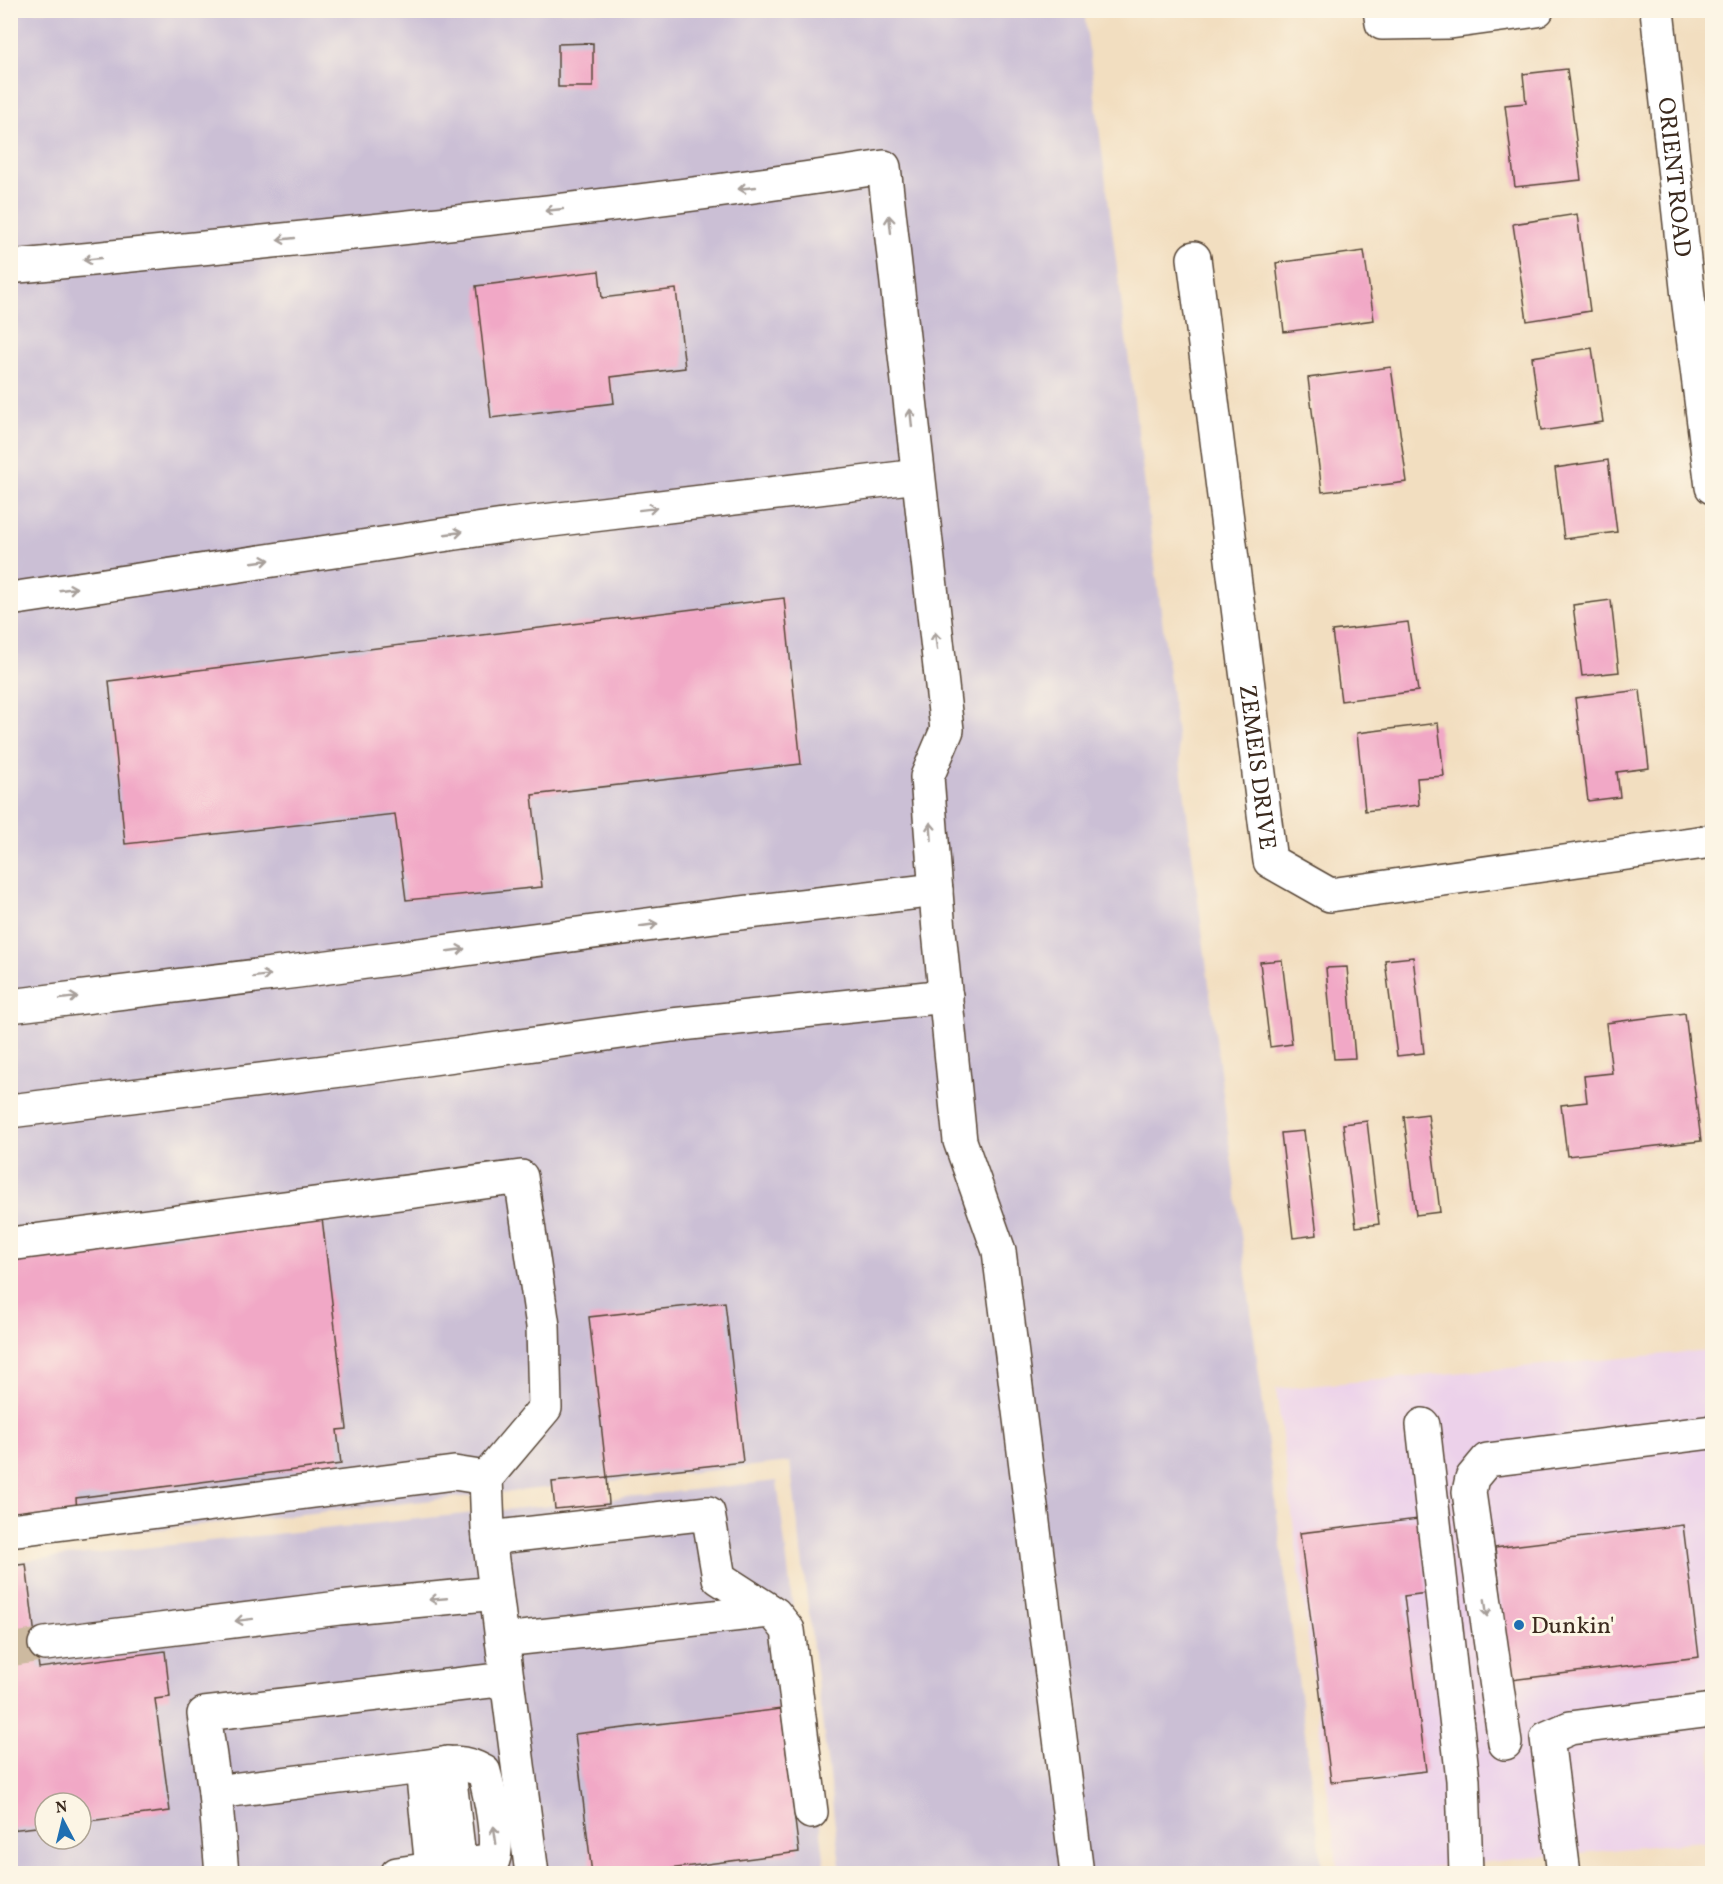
<svg xmlns="http://www.w3.org/2000/svg" width="1723" height="1884" font-family="Vollkorn,serif">
<style>
.built{fill:#ecd1ea}
.industrial{fill:#cbbfd5;fill-rule:evenodd}
.building{fill:#f1a8c6}
.lines{fill:none;stroke-linecap:round;stroke-linejoin:round}
.minor-tunnel{stroke:#cdbaa0;stroke-width:33;stroke-dasharray:33 16;stroke-linecap:butt}
.minor-casing{stroke:#564536;stroke-width:36}
.minor{stroke:#fff;stroke-width:33}
.oneway{stroke:#a79f9a}
.poi-dot{fill:#1f6fb2;stroke:#fcf5e5;stroke-width:2}
.labels{text-anchor:middle;stroke-width:6;stroke-linejoin:round;paint-order:stroke}
.street-label{font-size:24px;fill:#3b2a1e;stroke:#fcf5e5}
.poi-label{font-size:24px;fill:#3b2a1e;stroke:#fcf5e5;text-anchor:start}
</style>
<rect width="100%" height="100%" fill="#fcf5e5"/>
<filter id="ink" filterUnits="userSpaceOnUse"><feTurbulence type="fractalNoise" baseFrequency=".0167" numOctaves="2"/><feDisplacementMap in="SourceGraphic" scale="12" xChannelSelector="R" yChannelSelector="G"/><feConvolveMatrix kernelMatrix="1 2 1 2 8 2 1 2 1" color-interpolation-filters="sRGB"/></filter>
<filter id="wash" filterUnits="userSpaceOnUse"><feTurbulence type="fractalNoise" baseFrequency=".008" numOctaves="4" result="noise"/><feDisplacementMap in="SourceGraphic" scale="24" xChannelSelector="R" yChannelSelector="G"/><feGaussianBlur stdDeviation="1.35" result="paint"/><feColorMatrix in="noise" values="0 0 0 0 0 0 0 0 0 0 0 0 0 0 0 0 0 1.4 0 .05"/><feComposite in="paint" operator="in"/></filter>
<g filter="url(#wash)">
<rect width="100%" height="100%" fill="#f2dec0"/>
<!-- built -->
<path class="built" d="M1712,1350v490l-340,33h-34l-62,-484z"/>
<!-- industrial -->
<path class="industrial" d="M10,11h1074l239,1862h-482l-51,-411 -779,83z
M777,1481l49,392h-815l-1,-311zM45,1803h36v36h-36z"/>
<g id="blocks">
<!-- building -->
<path class="building" d="M593,43v44h-35v-43z
M1567,69l14,111 -66,7 -10,-82 21,-2 -3,-29z
M1577,214l13,97 -63,10 -14,-97z
M1364,251l10,69 -90,12 -8,-69z
M599,271l3,27 74,-9 9,79 -74,9 3,26 -123,15 -15,-132z
M1592,348l11,74 -62,9 -9,-74z
M1391,367l16,115 -85,10 -14,-114z
M1608,460l9,72 -53,7 -9,-71z
M784,598l17,166 -269,31 10,92 -136,13 -11,-86 -270,30 -16,-163z
M1611,600l8,72 -37,4 -9,-71z
M1408,622l10,69 -77,10 -9,-70z
M1640,690l9,78 -32,4 3,25 -32,4 -13,-103z
M1438,723l6,53 -27,2 2,27 -54,6 -8,-78z
M1413,957l11,96 -27,3 -12,-96z
M1282,960l10,84 -22,3 -10,-85z
M1347,967l8,91 -21,1 -8,-91z
M1685,1013l16,128 -134,15 -6,-51 26,-3 -3,-26 28,-3 -6,-50z
M1428,1114l12,98 -24,3 -12,-98z
M1367,1121l12,103 -23,3 -13,-103z
M1304,1131l13,104 -24,3 -12,-105z
M322,1218l25,211 -10,1 4,34 -265,34 1,15 -67,7v-262z
M725,1302l18,160 -136,15 -18,-160z
M607,1477l2,27 -54,5 -3,-27z
M1418,1519l9,74 -23,3 22,175 -95,11 -31,-249z
M1683,1525l16,132 -188,23 -16,-132z
M26,1564l13,104 126,-17 5,46 -15,2 15,112 -89,11v-19h-36v23l-35,4v-264z
M781,1709l18,143 -169,22h-38l-17,-140z"/>
</g>
</g>
<g filter="url(#ink)">
<use href="#blocks" fill-opacity="0" stroke="#564536" stroke-width="1.5"/>
<g class="lines">
<!-- minor-tunnel -->
<path class="minor-tunnel" d="M10,1650l35,-6"/>
<!-- minor casing -->
<g class="minor-casing">
<g id="minor">
<path d="M1380,10l2,13 68,-1 87,-12"/>
<path id="s1" d="M1657,10l31,287 24,190"/>
<path id="s2" d="M1194,258l76,603 60,34 382,-54"/>
<path d="M10,267c292,-29 584,-55 874,-100l63,563 -20,47 12,154 21,210 39,110 78,623"/>
<path d="M10,599l500,-74 408,-49"/>
<path d="M10,1006l288,-35 417,-55 221,-26"/>
<path d="M10,1111l372,-46 290,-40 274,-29"/>
<path d="M10,1244l511,-67 22,149 2,82 -59,70 2,51 19,150"/>
<path d="M1423,1425l40,355 3,94"/>
<path d="M10,1530l444,-57 32,5"/>
<path d="M489,1538l219,-25 11,65 56,36 13,16 23,182"/>
<path d="M502,1640l268,-29"/>
<path d="M45,1644l294,-36 157,-15"/>
<path d="M1505,1743l-36,-251 3,-14 15,-18 225,-28"/>
<path d="M448,1763l12,103"/>
<path d="M215,1792l207,-25"/>
<path d="M222,1874l-7,-82 -11,-78 303,-35 25,195"/>
<path d="M397,1874l35,-5 -10,-102c25,-4 40,-8 62,5 6,22 16,68 9,88l-61,9"/>
<path d="M1564,1874l-17,-136 23,-10 142,-18"/>
</g>
</g>
<!-- minor -->
<use href="#minor" class="minor"/>
</g>
<!-- one-way arrows -->
<defs><path id="oneway-shaft" d="M-6 0H5M1.5-3L5.5 0L1.5 3" fill="none" stroke-width="1.6" stroke-linecap="round" stroke-linejoin="round" transform="scale(1.5)"/></defs>
<g class="oneway">
<use href="#oneway-shaft" transform="translate(747 188) rotate(174)"/>
<use href="#oneway-shaft" transform="translate(554 210) rotate(174)"/>
<use href="#oneway-shaft" transform="translate(890 224) rotate(-96)"/>
<use href="#oneway-shaft" transform="translate(286 239) rotate(174)"/>
<use href="#oneway-shaft" transform="translate(92 259) rotate(174)"/>
<use href="#oneway-shaft" transform="translate(911 418) rotate(-96)"/>
<use href="#oneway-shaft" transform="translate(648 509) rotate(-7)"/>
<use href="#oneway-shaft" transform="translate(454 533) rotate(-8)"/>
<use href="#oneway-shaft" transform="translate(261 561) rotate(-8)"/>
<use href="#oneway-shaft" transform="translate(68 589) rotate(-8)"/>
<use href="#oneway-shaft" transform="translate(936 641) rotate(-97)"/>
<use href="#oneway-shaft" transform="translate(931 831) rotate(-94)"/>
<use href="#oneway-shaft" transform="translate(649 925) rotate(-8)"/>
<use href="#oneway-shaft" transform="translate(456 950) rotate(-8)"/>
<use href="#oneway-shaft" transform="translate(262 976) rotate(-7)"/>
<use href="#oneway-shaft" transform="translate(69 998) rotate(-7)"/>
<use href="#oneway-shaft" transform="translate(438 1599) rotate(175)"/>
<use href="#oneway-shaft" transform="translate(1486 1608) rotate(82)"/>
<use href="#oneway-shaft" transform="translate(244 1620) rotate(173)"/>
<use href="#oneway-shaft" transform="translate(495 1835) rotate(-98)"/>
</g>
</g>
<!-- markers -->
<circle class="poi-dot" cx="1519" cy="1625" r="6"/>
<g class="labels">
<!-- street labels -->
<g class="street-label">
<text dy="8" stroke="none"><textPath href="#s1" startOffset="168">ORIENT ROAD</textPath></text>
<text dy="8" stroke="none"><textPath href="#s2" startOffset="513">ZEMEIS DRIVE</textPath></text>
</g>
<!-- poi labels -->
<g class="poi-label">
<text x="1531" y="1633">Dunkin'</text>
</g>
</g>
<!-- margin -->
<rect width="1723" height="1884" fill="none" stroke="#fcf5e5" stroke-width="36"/>
<!-- north arrow -->
<g transform="translate(63 1821) rotate(353)"><circle r="28" fill="#fcf5e5" stroke="#afa495" stroke-width="1.5"/>
<path d="M0-4.5L10 22L0 15L-10 22Z" fill="#1f6fb2"/>
<text y="-9" font-size="16" font-weight="bold" text-anchor="middle" fill="#3b2a1e">N</text>
</g>
</svg>
